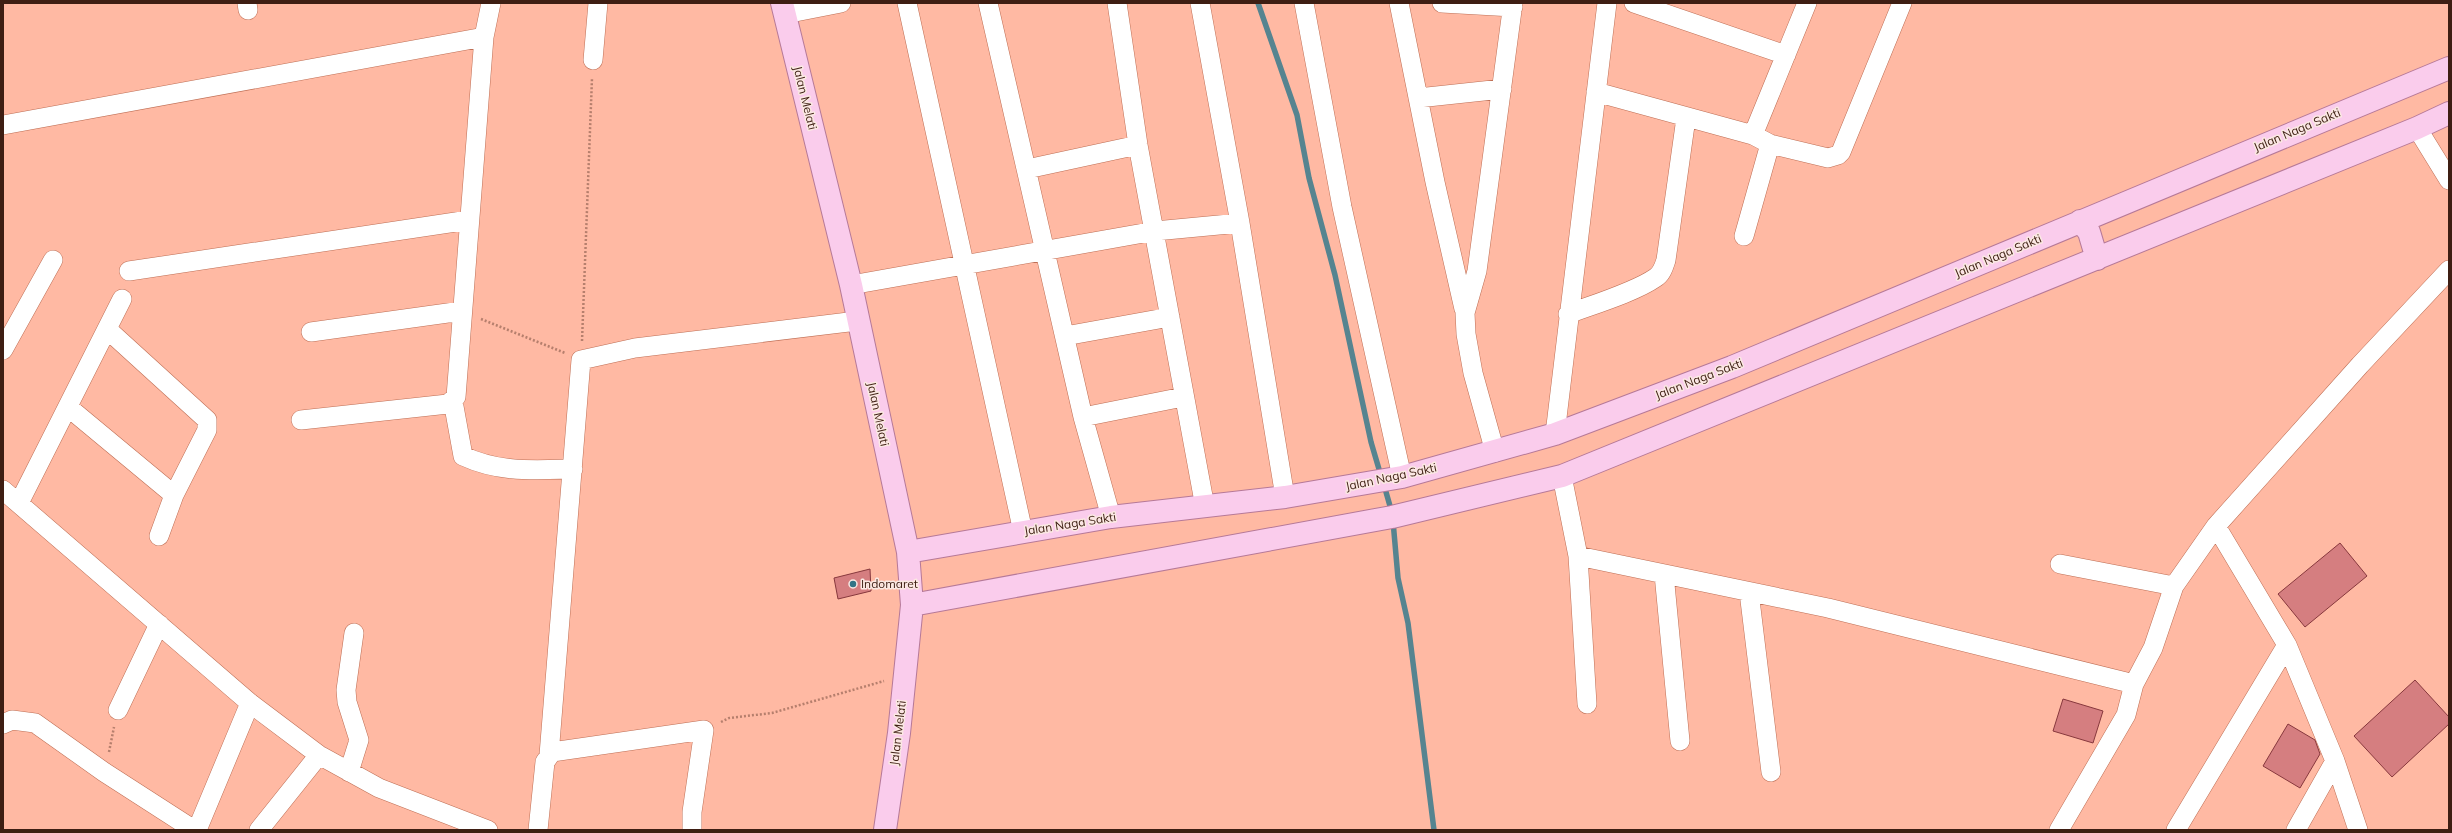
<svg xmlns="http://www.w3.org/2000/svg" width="2452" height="833" font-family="Mulish,sans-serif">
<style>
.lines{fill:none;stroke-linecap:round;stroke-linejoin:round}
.stream{stroke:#568490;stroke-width:5.5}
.building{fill:#d57e80;stroke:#87383d}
.minor-casing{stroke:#be6e54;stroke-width:20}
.major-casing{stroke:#b67998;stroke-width:24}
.path{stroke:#b67f6d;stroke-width:2.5;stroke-dasharray:2 2;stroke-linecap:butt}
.minor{stroke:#fff;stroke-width:19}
.major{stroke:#faccec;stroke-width:22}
.poi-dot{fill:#327486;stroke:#fbe9e3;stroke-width:1.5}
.labels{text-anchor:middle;stroke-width:3;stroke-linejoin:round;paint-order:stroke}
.street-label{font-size:12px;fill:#3e1e13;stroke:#fbe9e3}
.poi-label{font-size:12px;fill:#3e1e13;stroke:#fbe9e3;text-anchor:start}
</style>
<rect width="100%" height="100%" fill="#ffb9a3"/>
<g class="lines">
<!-- stream -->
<path class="stream" d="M1258,3l39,112 12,63 26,97 36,167 10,34
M1384,485l8,28
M1393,521l5,57 10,45 26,207"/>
</g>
<!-- building -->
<path class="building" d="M2340,543l27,33 -62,51 -27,-33z
M870,569l1,22 -33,8 -4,-21z
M2415,680l34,37v7l-57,53 -38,-41z
M2063,699l40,12 -10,32 -40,-12z
M2288,724l27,16 5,14 -20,34 -37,-22z"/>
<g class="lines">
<!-- minor casing -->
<g class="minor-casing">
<path id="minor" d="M247,3l1,7
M907,3l116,529
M988,3l95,414 28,100
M1117,3l21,142 67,362
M1200,3l40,220
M1304,3l38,204 60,270
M1399,3l36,179 29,127
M1442,3l71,4
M1634,3l152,52
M785,14l56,-11
M593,60l5,-57
M1596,92l157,43 17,9 58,14 10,-3 3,-3 61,-149
M1418,98l84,-9
M3,125l481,-88
M2417,128l32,52
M1753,135l54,-132
M1027,169l111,-24
M1744,236l26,-92
M129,271l340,-51
M851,285l304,-54 85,-8 45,274
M1568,314c24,-9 67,-22 87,-36 7,-4 9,-12 11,-18l20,-142
M107,329l100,91v10l-33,65 -15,41
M311,332l151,-21
M1065,336l105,-19
M3,350l50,-90
M453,401l10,55c37,17 70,14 110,13
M68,407l106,88
M1083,417l100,-20
M301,420l147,-16 8,-7 28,-360 7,-34
M1555,434l52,-431
M1495,452l-22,-79 -7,-39 -1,-21 12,-42 36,-268
M1562,476l16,80 9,148
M3,490l247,213 69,52 60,33 109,42
M19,503l103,-204
M2216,526l71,119 48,116 23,69
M1578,556l250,52 306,76
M2060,564l114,22
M1664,574l16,167
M1749,592l22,180
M118,710l41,-86
M3,724l9,-4 23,3 69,49 90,58
M549,755l32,-395 54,-12 222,-27
M349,772l10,-32 -12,-38 -1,-12 8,-57
M197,830l53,-127
M259,830l60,-75
M538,830l7,-68 7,-10 152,-22 -12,82v18
M2059,830l67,-115 8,-31 19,-36 21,-62 42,-60 144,-161 89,-95
M2176,830l111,-185
M2296,830l39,-69"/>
</g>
<!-- major casing -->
<g class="major-casing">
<path id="major" d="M782,3l69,282 57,267 4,53 -13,128 -14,97
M2080,221l9,11 8,27
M908,552l203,-35 174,-20 117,-20 153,-43 177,-67 717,-299
M912,605l480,-88 170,-41 855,-348 32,-15"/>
</g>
<!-- path -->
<path class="path" d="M481,319l84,34
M582,341l10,-263
M721,722l8,-4 43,-5 112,-32
M109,752l5,-25"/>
<!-- minor -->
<use href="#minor" class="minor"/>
<!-- major -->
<use href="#major" class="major"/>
</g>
<!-- markers -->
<circle class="poi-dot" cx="853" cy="584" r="4"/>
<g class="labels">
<!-- street labels -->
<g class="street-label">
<text transform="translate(805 98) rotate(76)" y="4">Jalan Melati</text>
<text transform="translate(2297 130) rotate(-23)" y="4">Jalan Naga Sakti</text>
<text transform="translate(1998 256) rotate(-23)" y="4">Jalan Naga Sakti</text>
<text transform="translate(1699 379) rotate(-21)" y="4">Jalan Naga Sakti</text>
<text transform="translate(878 414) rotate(78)" y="4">Jalan Melati</text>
<text transform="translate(1391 477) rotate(-12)" y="4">Jalan Naga Sakti</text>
<text transform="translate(1070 524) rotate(-9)" y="4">Jalan Naga Sakti</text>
<text transform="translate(898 733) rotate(-83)" y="4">Jalan Melati</text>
</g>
<!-- poi labels -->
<g class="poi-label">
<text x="861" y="588">Indomaret</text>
</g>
</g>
<!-- border -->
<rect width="2452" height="833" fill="none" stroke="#3e1e13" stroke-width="8"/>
</svg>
